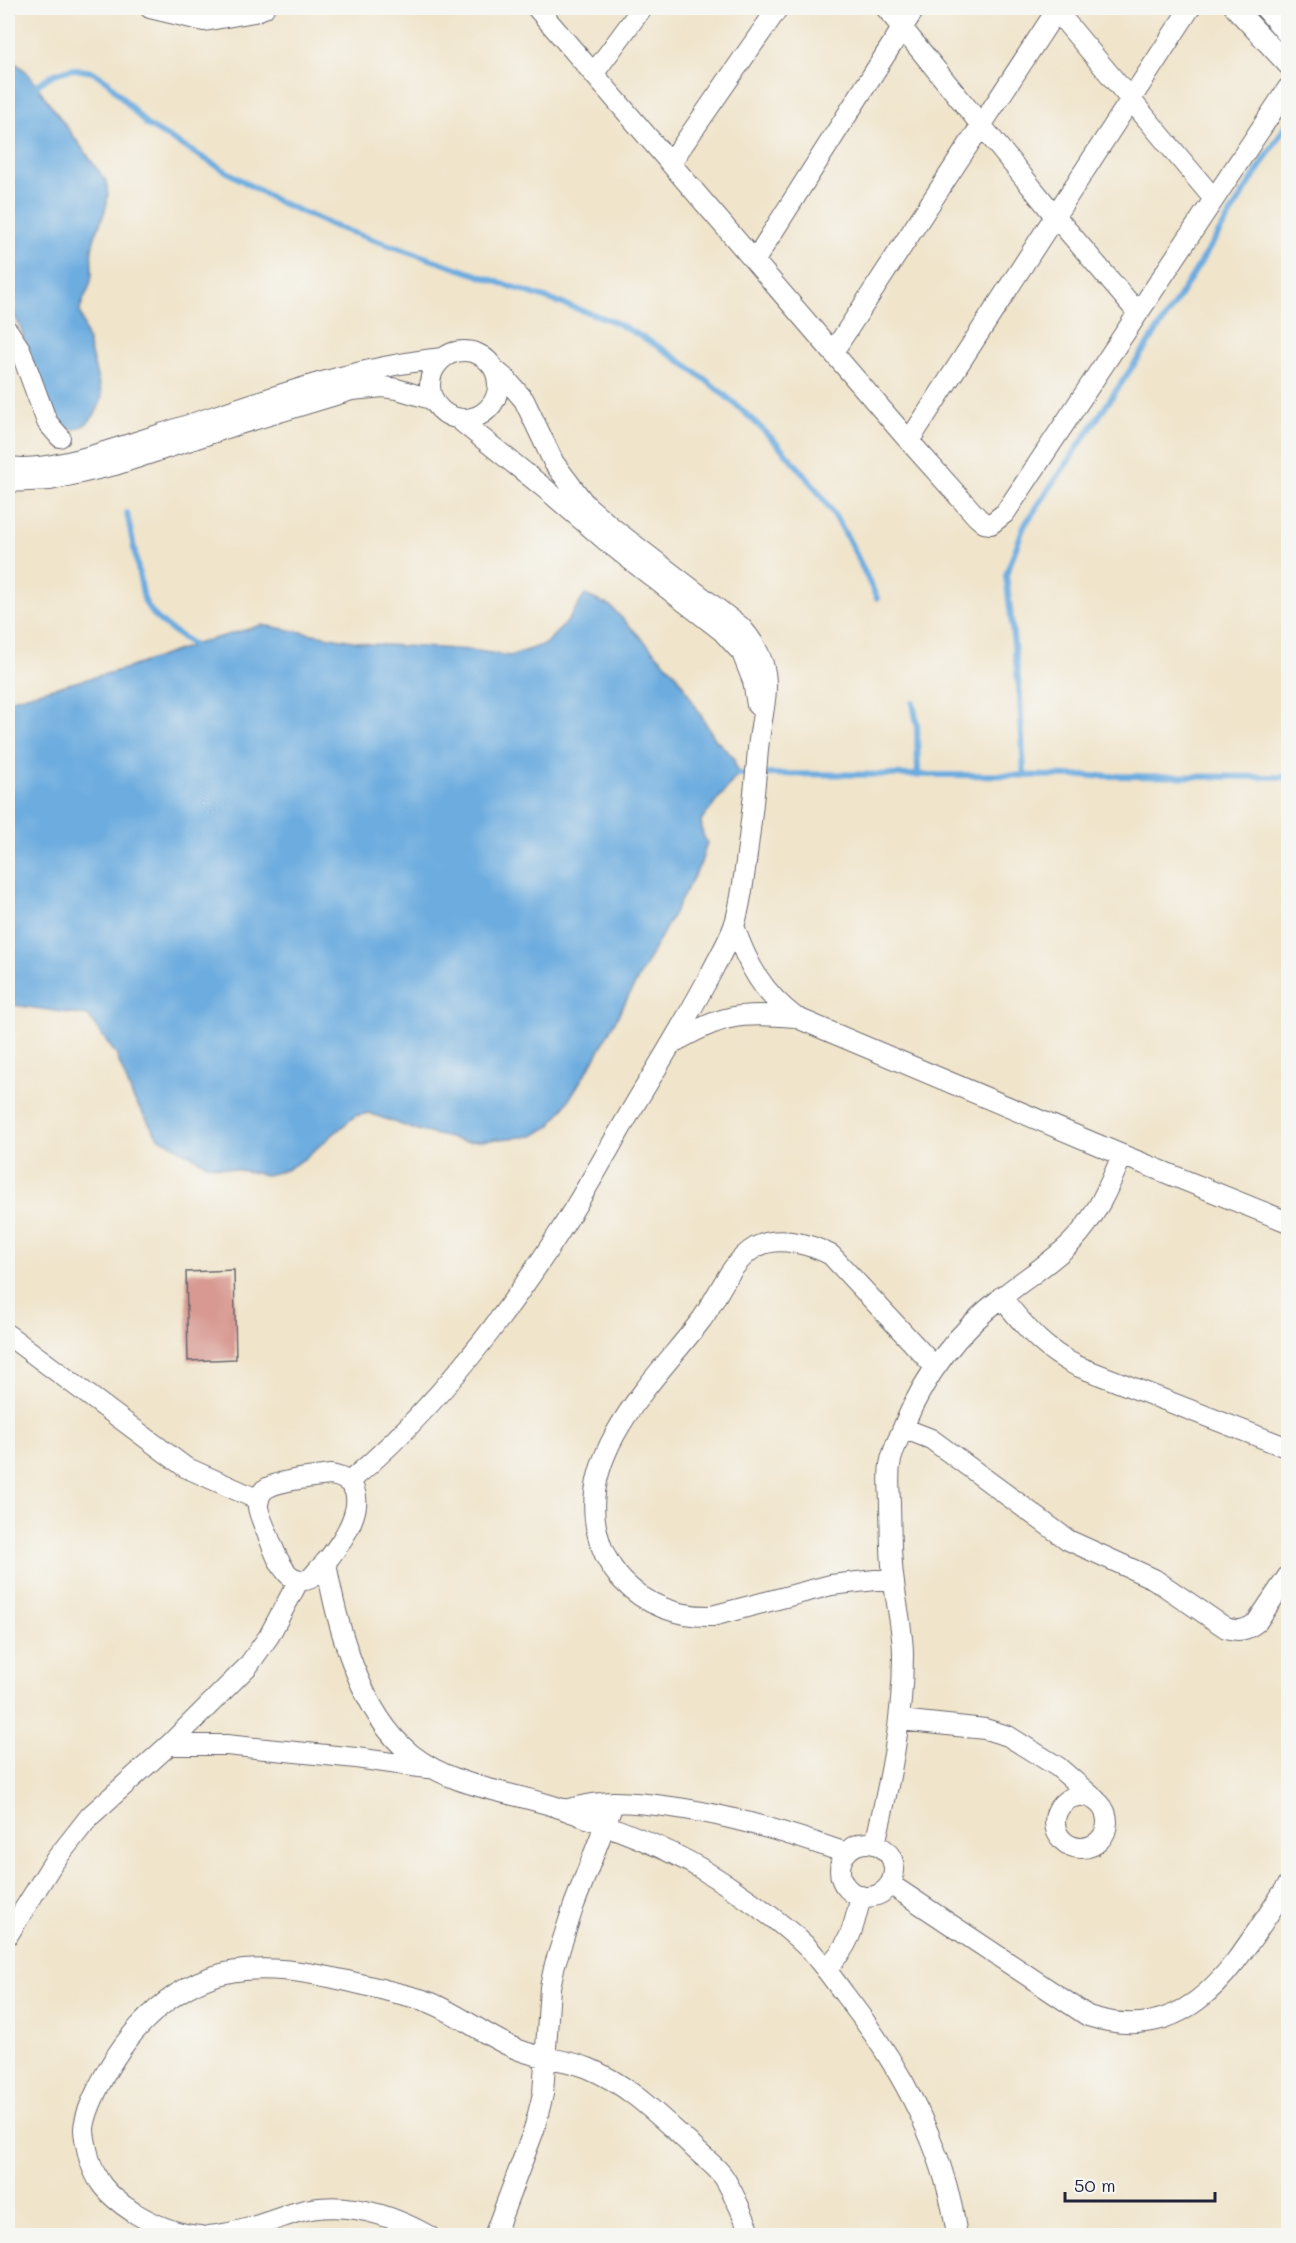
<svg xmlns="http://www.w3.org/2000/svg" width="1296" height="2243" font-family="Mali,sans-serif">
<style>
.water{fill:#6cacdf;stroke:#47678d;stroke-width:1.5}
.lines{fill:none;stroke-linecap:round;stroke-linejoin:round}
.stream{stroke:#6cacdf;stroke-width:6}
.building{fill:#d79991}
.minor-casing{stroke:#6a666d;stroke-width:22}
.minor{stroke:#fff;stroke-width:20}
</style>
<rect width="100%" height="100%" fill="#f6f6f2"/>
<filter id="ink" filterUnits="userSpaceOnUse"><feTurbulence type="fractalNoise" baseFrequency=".0167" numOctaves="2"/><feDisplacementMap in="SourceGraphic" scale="12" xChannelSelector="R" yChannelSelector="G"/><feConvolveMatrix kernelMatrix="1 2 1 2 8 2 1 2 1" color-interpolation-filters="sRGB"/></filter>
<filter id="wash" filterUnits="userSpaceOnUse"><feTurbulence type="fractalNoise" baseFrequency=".008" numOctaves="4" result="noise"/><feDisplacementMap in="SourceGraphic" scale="24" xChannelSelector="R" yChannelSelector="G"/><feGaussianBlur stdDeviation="1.35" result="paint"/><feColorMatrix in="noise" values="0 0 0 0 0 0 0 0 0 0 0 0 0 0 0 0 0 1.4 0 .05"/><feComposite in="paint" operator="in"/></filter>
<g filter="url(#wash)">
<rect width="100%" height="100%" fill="#f0e4ca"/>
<!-- water -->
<path class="water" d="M8,57l19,15 79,109c7,26 -9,42 -14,67 -2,11 2,22 -1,32 -2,11 -9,19 -11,31l22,85c-4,20 -20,40 -43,31l-15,-24 -24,-77 -5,-9 -7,-4z
M585,595l25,11 67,69 38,64 18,18 5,17 -37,47 2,14 4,7 -6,21 -106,195 -32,51 -13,17 -17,10 -67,6 -53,-13 -44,-16 -14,3 -51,43 -18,11 -20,5 -60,-11 -48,-27 -25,-39 -17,-44 -28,-38 -80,-12v-304l120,-32 71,-25 63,-18 108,19 101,6 39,6 35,-12 22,-22z"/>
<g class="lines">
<!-- stream -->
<path class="stream" d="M36,86l16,-11 12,-4 10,-2 19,3 14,9 40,44 130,76 59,26 274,93c84,40 178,121 228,201 15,24 26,51 39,77
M127,513l17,86c9,22 30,32 49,46
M913,703l4,21 1,52
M738,774l550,3
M1024,775l-4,-79 -14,-121 18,-49 145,-213 119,-191"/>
</g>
<g id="blocks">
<!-- building -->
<path class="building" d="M234,1270l2,89 -48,2 -2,-89z"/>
</g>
</g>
<g filter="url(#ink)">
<use href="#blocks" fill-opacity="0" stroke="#6a666d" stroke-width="1.5"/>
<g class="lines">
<!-- minor casing -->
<g class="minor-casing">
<path id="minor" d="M150,8l54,13 50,-9 10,-4
M537,8l372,433 68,76 7,6 7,1 14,-11 283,-425
M886,8l169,208 83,97
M1054,8l160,191
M1235,8l53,57
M1265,8l23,27
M594,73l48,-65
M671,162l107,-154
M755,260l160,-252
M8,331l12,18 27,73 13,15
M430 385a34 34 0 1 1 68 0a34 34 0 1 1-68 0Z
M833,352l225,-344
M457,418l91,73 57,49 117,91 20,22 11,28 4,24
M909,441l281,-433
M8,467c45,6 106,-19 150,-32 93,-30 187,-67 285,-77
M8,482l42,-2 65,-15 118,-39 119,-36 31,-3 14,2 37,11
M734,926c13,38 29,67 61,91
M673,1043c48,-28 66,-31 122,-26l327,138 166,67
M1001,1297c25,30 40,51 76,69l211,82
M8,1335l177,132 74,33
M903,1428l28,11 137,101 86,39 72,49c13,4 21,2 31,-6l31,-46
M331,1475c52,9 11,70 -9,91 -4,3 -9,11 -13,13 -7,3 -16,0 -21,-5 -11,-12 -15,-27 -21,-41 -3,-8 -8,-18 -9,-26 0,-6 2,-13 6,-17 12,-10 51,-13 67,-15z
M349,1482c82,-69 150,-156 208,-246 28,-43 52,-88 78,-132 26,-43 52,-85 75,-129 8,-16 18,-32 24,-49 7,-21 9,-43 12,-64 5,-38 9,-75 12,-113 5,-52 22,-77 -17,-122l-126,-97 -30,-26 -31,-41 -30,-63 -18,-21 -11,-9
M326,1562c10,61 34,151 85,192 45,36 105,37 157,57 45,17 91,33 132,57 35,21 79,52 108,80 14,15 25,31 37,47 54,69 100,152 112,241
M893,1578l-62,7 -119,31c-34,1 -67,-11 -90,-36 -14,-15 -22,-33 -26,-53 -15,-80 62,-150 106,-208 17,-24 28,-57 54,-72 22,-12 54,-3 75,8l104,112
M900,1720l85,9 23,7 50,31 38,33
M169,1745h57l130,13 71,10
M1055 1822a26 26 0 1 1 52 0a26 26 0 1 1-52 0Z
M565,1810c16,-4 33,-8 49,-8 79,2 158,25 232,51
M840 1870a27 27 0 1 1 54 0a27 27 0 1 1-54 0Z
M875,1844c15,-63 28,-124 28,-189 0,-24 -6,-47 -9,-72 -4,-25 -3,-51 -4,-77 0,-13 -2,-27 0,-41 2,-14 10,-29 15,-42 21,-50 54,-92 96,-125 23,-19 50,-35 71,-56 23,-23 38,-57 50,-87
M890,1884l198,132c107,34 149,-58 200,-131
M8,1935l45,-72 37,-47 79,-71 79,-79 21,-30 30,-56
M826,1968c24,-21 28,-42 35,-72
M200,2236c-24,-2 -46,-11 -67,-24 -26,-17 -40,-32 -46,-63 -1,-6 -3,-13 -3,-20 1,-15 9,-30 15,-43 28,-57 79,-110 145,-116 48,-4 96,9 141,20 15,4 30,7 44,12 32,13 59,36 90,48 23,9 47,9 69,18 41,17 70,47 102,76 10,11 24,20 33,32 12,18 20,40 29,60
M209,2236c31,-3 56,-13 85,-23 46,-14 94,0 135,23
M494,2236l40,-106 9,-36 7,-107 5,-23 19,-59 40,-103"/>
</g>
<!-- minor -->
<use href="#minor" class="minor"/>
</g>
</g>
<!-- margin -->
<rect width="1296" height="2243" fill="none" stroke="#f6f6f2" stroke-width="30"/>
<!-- scale -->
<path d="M1065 2192v9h150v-9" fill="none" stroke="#22223b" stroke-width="3"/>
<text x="1074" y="2192" font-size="18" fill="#22223b" stroke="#f6f6f2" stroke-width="4.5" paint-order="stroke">50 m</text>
</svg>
